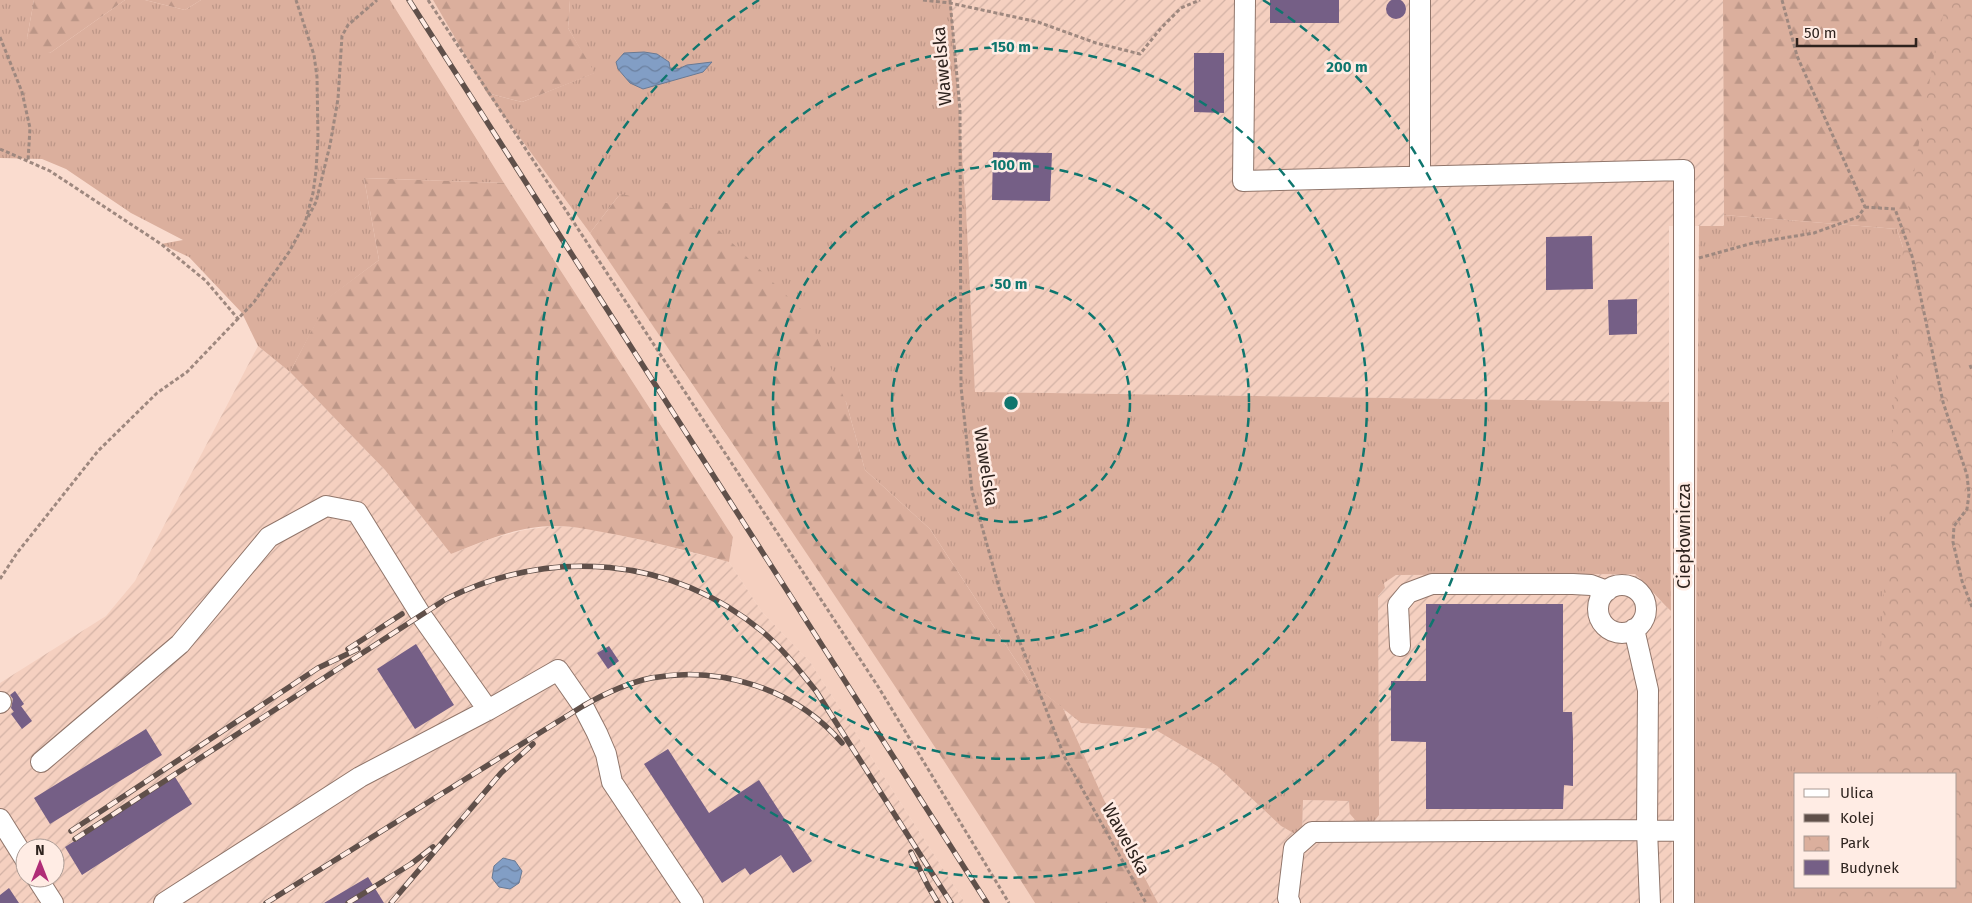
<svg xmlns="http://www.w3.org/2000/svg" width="1972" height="903" font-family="'Fira Sans',sans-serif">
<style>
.built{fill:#f5d0c0}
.industrial{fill:url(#industrial-furrows);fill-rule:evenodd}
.grass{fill:url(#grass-tufts);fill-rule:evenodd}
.forest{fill:url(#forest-firs)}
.park{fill:url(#park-crowns)}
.water{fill:url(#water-waves);stroke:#697993}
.building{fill:#755f86}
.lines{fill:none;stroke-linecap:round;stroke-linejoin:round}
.minor-casing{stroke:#91766b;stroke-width:22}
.path{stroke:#9e887f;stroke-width:3;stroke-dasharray:4 2.5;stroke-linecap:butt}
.minor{stroke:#fff;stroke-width:20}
.rail-casing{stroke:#60504a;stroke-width:5.5}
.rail{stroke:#ffece4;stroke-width:4;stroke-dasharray:11;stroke-linecap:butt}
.ring{fill:none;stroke:#0f766e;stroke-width:2.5;stroke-dasharray:9 6}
.labels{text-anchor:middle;stroke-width:5;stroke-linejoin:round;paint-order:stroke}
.street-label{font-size:18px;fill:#2e231e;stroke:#ffece4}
.centre{fill:#0f766e;stroke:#ffece4;stroke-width:2.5}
.ring-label{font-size:15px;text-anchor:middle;font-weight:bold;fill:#0f766e;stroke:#ffece4;stroke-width:5;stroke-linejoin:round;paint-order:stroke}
</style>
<defs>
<pattern id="industrial-furrows" width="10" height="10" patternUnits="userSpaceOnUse" patternTransform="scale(1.25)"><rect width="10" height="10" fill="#f5d0c0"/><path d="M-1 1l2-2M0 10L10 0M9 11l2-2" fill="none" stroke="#d2b2a5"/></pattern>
<pattern id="grass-tufts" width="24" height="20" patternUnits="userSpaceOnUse" patternTransform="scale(1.25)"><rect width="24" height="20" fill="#dbaf9d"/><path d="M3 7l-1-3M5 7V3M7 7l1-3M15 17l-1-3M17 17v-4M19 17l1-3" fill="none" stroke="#bc9687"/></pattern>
<pattern id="forest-firs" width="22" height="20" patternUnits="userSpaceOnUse" patternTransform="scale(1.25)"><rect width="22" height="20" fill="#dbaf9d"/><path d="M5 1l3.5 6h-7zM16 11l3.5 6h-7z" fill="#bc9687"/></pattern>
<pattern id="park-crowns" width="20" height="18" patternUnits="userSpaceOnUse" patternTransform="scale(1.25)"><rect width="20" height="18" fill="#dbaf9d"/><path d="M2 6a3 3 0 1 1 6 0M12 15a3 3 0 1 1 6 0" fill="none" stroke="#bc9687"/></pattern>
<pattern id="water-waves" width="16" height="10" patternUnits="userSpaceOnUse" patternTransform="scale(1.25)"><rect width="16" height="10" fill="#829ec5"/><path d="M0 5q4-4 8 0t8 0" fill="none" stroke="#6b809f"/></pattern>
</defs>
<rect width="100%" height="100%" fill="#fadccf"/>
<!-- built -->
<path class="built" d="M390,0h43l54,93 103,140 267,393 100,153 78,124h-70l-155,-241 -48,-50 -33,-50 4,-25 -229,-354z"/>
<!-- industrial -->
<path class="industrial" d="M951,0h772l1,226h-55v176l-694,-10 -9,-184z
M258,346l32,26 95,98 66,84 39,-15 34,-9 29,-4 32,2 66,14 78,20 33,50 48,50 155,241h-965v-220l106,-67 29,-35zM25,848h30v30h-30z
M1635,574l11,9 8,12 17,16 1,292h-514l-54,-103 -41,-92 19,15 72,6 63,37 64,60 21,12 1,-38 47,1v13l28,-218 7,-8 -1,-5 2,-2 10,-6z"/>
<!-- grass -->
<path class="grass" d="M0,0h34l-7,38 23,15 75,-53h20l40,10 16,-10h189l114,183 -140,-5 15,82 -49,37 -40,75 -32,-26 -16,-33 -53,-56 -28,-13 22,-4 -52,-27 -65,-44 -24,-10 -42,-1z
M570,0h381l15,208 9,184 694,10 2,209c-13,-12 -23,-26 -36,-37l-239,1 -12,8 1,5 -7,8 1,219 -7,9 -14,-1 -8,-9 -1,-13 -46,-1 -1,38 -21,-12 -64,-60 -63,-37 -73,-6 -51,-41 -100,-153 -65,-59 -19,-68 -226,-208 -30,39 -103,-140 35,9 72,-29 -26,-45z
M1724,215l173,14 53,164 22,510h-278l5,-677h25zM1796,774h160v113h-160z"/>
<!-- forest -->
<path class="forest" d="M34,0h91l-75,53 -15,-4 -8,-11z
M145,0h56l-16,10z
M433,0h137l-2,28 27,45 -73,29 -35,-9z
M1723,0h249l-22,393 -53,-164 -173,-14z
M364,178l140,5 229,354 -4,25c-37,-10 -74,-20 -111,-27 -21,-4 -43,-9 -64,-9 -36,0 -70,15 -103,28l-66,-84 -95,-98 39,-75 50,-37z
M620,194l77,15 110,106 39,87 19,68 65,59 100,153 33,26 41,92 54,103h-123c-143,-227 -295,-448 -445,-670z"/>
<!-- park -->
<path class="park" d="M1947,0h25v903h-144l6,-16h122v-113h-82l30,-543 32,-187z"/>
<!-- water -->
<path class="water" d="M644,52l13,2 12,8 1,6 8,1 9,-4 25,-3 -9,10 -60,17 -13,-6 -12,-14 -2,-7 8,-9z
M503,858l12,3 7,10 -3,12 -9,6 -11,-2 -7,-9 2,-12z"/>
<!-- building -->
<path class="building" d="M1386 9a10 10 0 1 1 20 0a10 10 0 1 1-20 0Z
M1270,0h69v23h-69z
M1194,53h30v60l-30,-1z
M993,152l59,1 -2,48 -58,-1z
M1592,236l1,53 -47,1v-53z
M1637,299v35l-28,1 -1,-35z
M1426,604h137v108h9l1,26v48l-9,-1 -1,24h-137v-67l-35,-1v-60h35z
M416,644l38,61 -39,24 -38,-60z
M609,646l10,15 -11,8 -11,-16z
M15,691l9,13 -10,8 -3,-4 2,-9 -3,-4z
M21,706l11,15 -10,8 -11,-15z
M146,729l16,26 -112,69 -16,-26z
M668,749l41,64 50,-33 53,81 -19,12 -12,-18 -31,20 -5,-7 -23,15 -78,-119z
M175,777l17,27 -110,71 -17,-28z
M368,877l16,26h-60z
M9,888l10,15h-19v-8z"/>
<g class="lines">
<!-- minor casing -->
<g class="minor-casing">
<path id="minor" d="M1245,0l-2,181 441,-11v733
M1420,176v-176
M1598 609a24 24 0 1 1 48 0a24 24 0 1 1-48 0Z
M1400,646l-2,-41 10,-12 24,-9h141l18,1 16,6
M0,703l1,-1
M41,762l139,-118 89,-107 57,-31 31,6 64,103 67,95
M0,819l25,40
M37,878l16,25
M164,903l196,-126 128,-67 70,-40 25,36 14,27 9,21 6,28 81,121
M1290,903l-2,-5 6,-50 18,-16 335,-2 1,-140 -14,-61
M1650,903l-3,-73 37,1"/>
</g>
<!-- path -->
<path class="path" d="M428,0l451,688 130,215
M923,0l27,3 88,19 58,21 44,11 21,-26 20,-20 19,-8
M950,0l10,110 1,277 11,104 28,100 65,167 81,145
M1782,0l15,56 68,151
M0,37l22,55 8,36 -2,33
M0,149l50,22 111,73 45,37 33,39
M1865,207l30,2 17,47 31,146 24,73 2,19 -2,15 -13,17 -1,16 9,39 10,26
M308,217l8,-15 14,-57 8,-46 4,-63 6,-11 29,-25
M1699,258l54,-15 61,-10 44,-16 7,-10
M1970,365l2,5
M0,579l17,-26 81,-102 59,-58 30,-21 67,-70 35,-50 16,-29 8,-30 3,-22 2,-33 -1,-61 -3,-22 -18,-55"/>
<!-- minor -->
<use href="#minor" class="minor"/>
<!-- rail casing -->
<g class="rail-casing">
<path id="rail" d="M409,0l578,903
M348,649l54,-35
M71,831l247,-163 40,-19
M75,839l371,-240c105,-52 225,-43 317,33 20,17 36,38 53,59l135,212
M911,852l17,34 10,17
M266,903l317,-197c21,-12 44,-23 68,-28 69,-13 145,11 191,65
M348,903l63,-39 22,-17
M391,903l110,-130 32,-29"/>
</g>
<!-- rail -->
<use href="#rail" class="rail"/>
</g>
<!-- distance rings -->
<g class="ring">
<circle cx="1011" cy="403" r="119"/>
<circle cx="1011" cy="403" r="238"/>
<circle cx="1011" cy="403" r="356"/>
<path d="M1263 0A475 475 0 1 1 759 0"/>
</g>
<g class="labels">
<!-- street labels -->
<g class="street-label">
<text transform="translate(942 66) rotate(-95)" y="6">Wawelska</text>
<text transform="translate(986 467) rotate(81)" y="6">Wawelska</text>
<text transform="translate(1684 536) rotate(-90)" y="6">Ciepłownicza</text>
<text transform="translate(1126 839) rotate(61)" y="6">Wawelska</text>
</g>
</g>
<circle cx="1011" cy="403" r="8" class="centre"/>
<g class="ring-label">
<text x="1011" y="52">150 m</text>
<text x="1347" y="72">200 m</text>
<text x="1011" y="170">100 m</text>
<text x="1011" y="289">50 m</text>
</g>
<!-- legend -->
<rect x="1794" y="773" width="162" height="115" fill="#ffece4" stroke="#ab9c95"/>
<rect x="1804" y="789" width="25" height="8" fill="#ffffff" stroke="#ab9c95"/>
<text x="1840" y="798" font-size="15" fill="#2e231e">Ulica</text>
<rect x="1804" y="814" width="25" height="8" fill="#60504a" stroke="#ab9c95"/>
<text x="1840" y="823" font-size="15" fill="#2e231e">Kolej</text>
<rect x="1804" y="836" width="25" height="15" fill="url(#park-crowns)" stroke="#ab9c95"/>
<text x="1840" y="848" font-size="15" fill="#2e231e">Park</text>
<rect x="1804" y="860" width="25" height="15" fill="#755f86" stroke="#ab9c95"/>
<text x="1840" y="873" font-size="15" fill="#2e231e">Budynek</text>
<!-- north arrow -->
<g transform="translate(40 863)"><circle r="24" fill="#ffece4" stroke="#ab9c95"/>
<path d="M0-4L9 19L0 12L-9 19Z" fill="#b02d77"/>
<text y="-8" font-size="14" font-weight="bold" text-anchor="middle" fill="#2e231e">N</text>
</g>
<!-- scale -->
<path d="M1797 38v8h119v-8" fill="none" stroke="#2e231e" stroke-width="2.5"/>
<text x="1804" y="38" font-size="15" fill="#2e231e" stroke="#ffece4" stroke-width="4" paint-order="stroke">50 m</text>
</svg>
